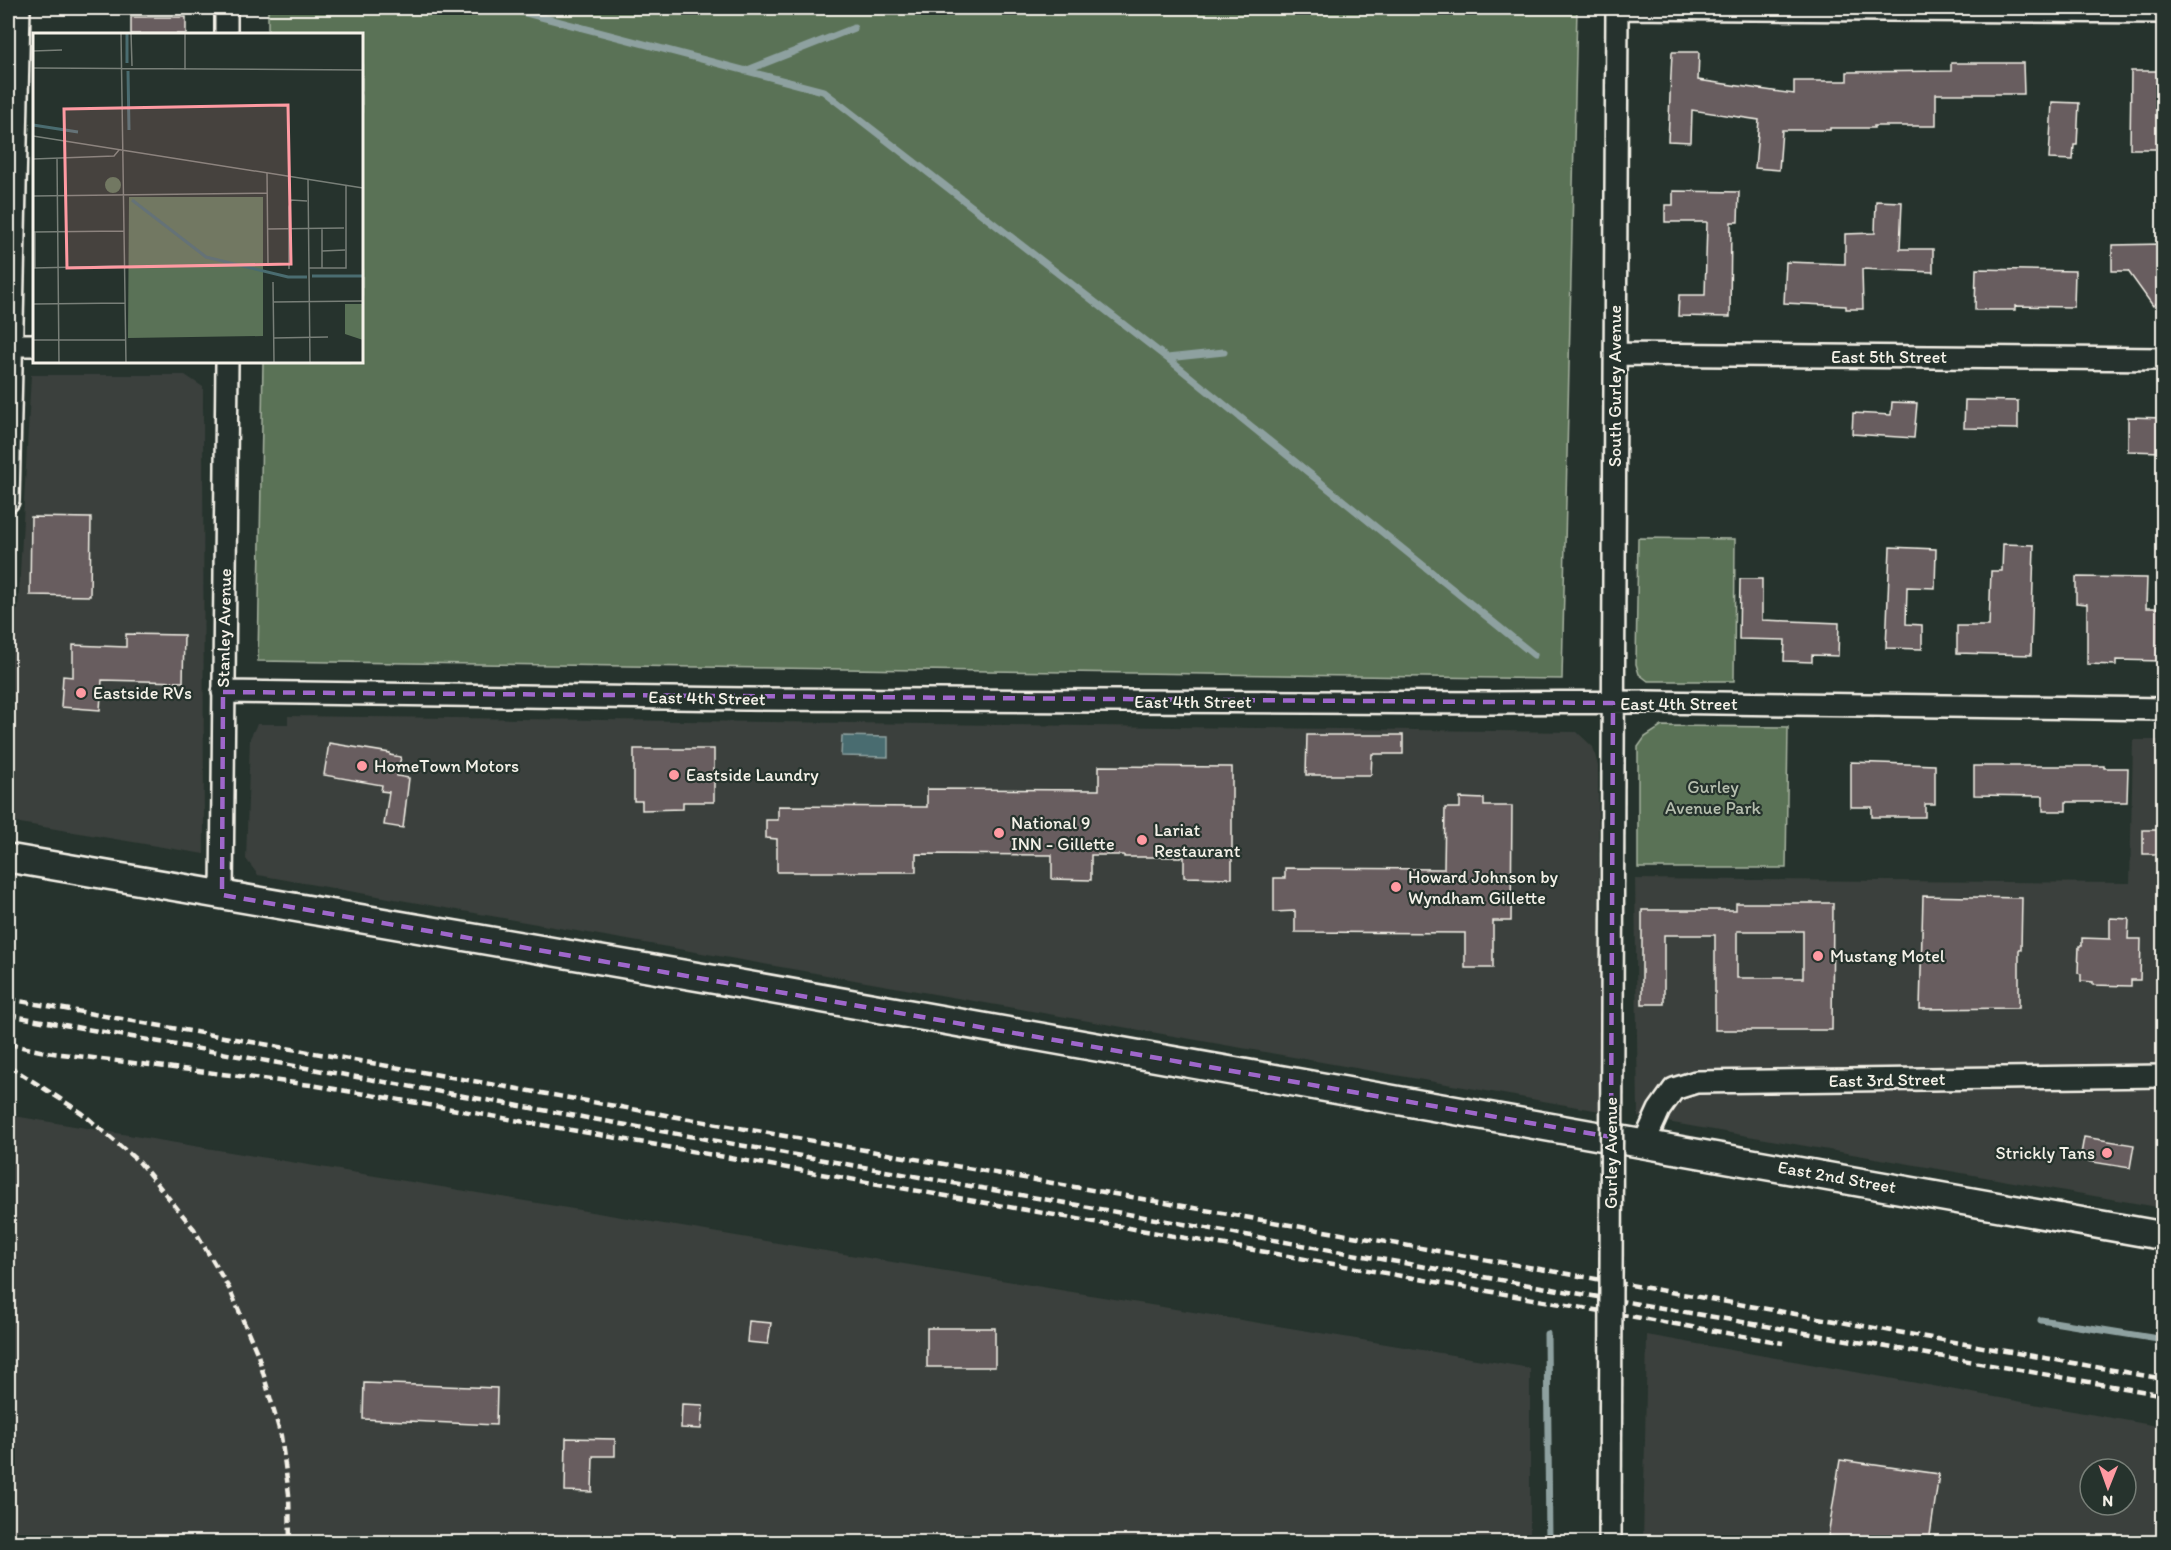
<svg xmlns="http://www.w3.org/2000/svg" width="2171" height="1550" font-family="Itim,sans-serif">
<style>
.built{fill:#3a403c;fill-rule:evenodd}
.green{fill:#5a7257;stroke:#a7b2a0;stroke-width:1.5}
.water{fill:#4a6c70;stroke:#8ea1a0;stroke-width:1.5}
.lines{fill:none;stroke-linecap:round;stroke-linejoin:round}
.stream{stroke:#8ea1a0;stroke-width:7}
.building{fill:#685d5f;stroke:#f4f1e8;stroke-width:1.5;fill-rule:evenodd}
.minor-casing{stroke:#f4f1e8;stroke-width:26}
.major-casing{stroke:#f4f1e8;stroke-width:32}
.minor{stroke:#26332d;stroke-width:21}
.major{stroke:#26332d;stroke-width:27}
.rail{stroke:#f4f1e8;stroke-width:4.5;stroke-dasharray:9 4.5;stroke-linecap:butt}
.minor-bridge-casing{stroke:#f4f1e8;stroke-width:26;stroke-linecap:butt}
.minor-bridge{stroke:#26332d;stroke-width:21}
.marked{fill:none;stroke:#9f67cb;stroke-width:4.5;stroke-dasharray:12 8;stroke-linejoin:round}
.poi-dot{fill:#ff9aa2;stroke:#26332d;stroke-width:2}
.labels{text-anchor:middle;stroke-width:4.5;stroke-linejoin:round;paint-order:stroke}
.street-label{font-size:18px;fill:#f4f1e8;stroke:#26332d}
.poi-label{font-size:18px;fill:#f4f1e8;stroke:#26332d;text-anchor:start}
.park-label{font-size:18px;fill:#b6beae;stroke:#26332d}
.inset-river{fill:none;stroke:#4a6c70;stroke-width:3}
.inset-road{fill:none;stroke:#787f78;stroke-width:1.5}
.view{fill:#ff9aa2;fill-opacity:0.15;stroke:#ff9aa2;stroke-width:3}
.inset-edge{fill:none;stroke:#f4f1e8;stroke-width:3}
</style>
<rect width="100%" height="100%" fill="#26332d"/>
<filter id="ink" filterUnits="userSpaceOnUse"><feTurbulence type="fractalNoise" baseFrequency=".0167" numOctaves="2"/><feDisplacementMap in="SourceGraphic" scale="12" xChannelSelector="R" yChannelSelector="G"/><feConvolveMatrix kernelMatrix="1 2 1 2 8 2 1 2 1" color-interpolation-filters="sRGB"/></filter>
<g filter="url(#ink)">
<!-- built -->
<path class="built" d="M31,375h154l18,12 1,467 -196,-33v-211h10z
M288,716l1289,16 16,15 5,19 2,345 -1342,-236 -12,-16 4,-121 7,-14h31z
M2133,740h30v468l-525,-91 -3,-238 495,4z
M8,1115l1522,253v174h-1522z
M1647,1335l516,92v115h-520zM2090,1469h36v36h-36z"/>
<!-- green -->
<path class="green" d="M268,8h1309l-15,671 -1304,-18 5,-299h99v-328h-94z
M1638,538l97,1 -1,142h-86l-9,-7 -3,-10z
M1662,726l126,1 -2,141h-148v-121l7,-10z"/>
<!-- water -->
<path class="water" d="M842,736l46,1v20l-47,-1z"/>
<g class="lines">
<!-- stream -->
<path class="stream" d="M507,8l316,83 344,267 367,297
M745,71l109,-43
M1167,358l57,-6
M2041,1320l123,20
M1547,1334l2,208"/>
</g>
<!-- building -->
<path class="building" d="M131,17h55v17h-55z
M1672,52h27l-1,28 96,14v-13h53v-9l104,-1v-8h72l1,31h-88v32h-62v2h-44v2h-48l-3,40 -24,-2 4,-48 -67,-10 -1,32 -23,-1z
M2131,71h31v78h-32z
M2052,102l27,1 -2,42h-3l-1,15 -24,-1z
M1673,191l66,1 -1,30h-7l-1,95 -52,-1 1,-21h26l2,-73h-42v-17h8z
M1876,201l26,1 -2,47h33v23l-71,-3 1,40h-17v-3l-62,-3 2,-41 59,2v-30l30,-1z
M2163,244v54l-10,8 -25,-35h-16v-26z
M1976,269l99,2 -1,36 -59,-1v4h-40z
M1965,400l53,1v28l-54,-1z
M1892,402l25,1 -3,35 -62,-4 1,-21 38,2z
M2128,417l35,1v34l-35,-1z
M31,517l60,1 -1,78 -60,-1z
M2003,544l31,1 -3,110 -74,-2v-27h32l2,-55h11z
M1890,547l46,2 -1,39 -28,-1 -1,37 16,1v24l-36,-1z
M2076,577l71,1 -1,30h17v53l-47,-1v5l-29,-1v-60l-11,-1z
M1740,579h22v41l77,3 -1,33 -26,-1v7l-28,-1 1,-21 -46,-1z
M126,634l58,1 -1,47 -81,-2 -2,30 -39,-3 2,-31 10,1v-32l53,2z
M1307,735h96v19h-31l-1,21h-65z
M329,743l61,10v2l11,2 -4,19 12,2 -6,50 -19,-3 5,-33 -8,-1 1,-6 -58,-10z
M634,749h80v53h-31v7l-41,1v-9h-8z
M1851,762l84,3v39h-10v13h-53v-10h-21z
M1099,766l133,1v111l-48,-1v-20h-60v-2h-33v25l-39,-1v-24l-136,-1v18h-139v-33l-11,-1v-18h12v-14l149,1v-18l172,1z
M1974,766h130v2h24l-1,34h-61v9h-23v-15l-69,-1z
M1460,798l24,1v7h28l-1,115h-18v47h-28v-35l-170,-1v-21l-21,1v-34h11v-10l159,1 1,-61h15z
M2143,830h20v24h-20z
M1923,896l99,2 -1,52h-2v58l-99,1z
M1736,903h97l-1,127h-117v-95h-51v69h-22v-94h94zM1737,931h66v47h-66z
M2110,918l19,1 -1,20h13l-1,41h-9v6l-38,-1v-3l-12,-1v-7l-3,-1 1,-27h3v-8l28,1z
M2084,1137l50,8 -4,23 -50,-8z
M749,1321l22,2 -3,21 -21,-2z
M927,1328h68v39h-68z
M364,1383l133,5 -1,37 -133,-6z
M682,1404l21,1 -2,24 -20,-1z
M566,1438l49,1v17h-22l-1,36 -27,-1z
M1840,1460l99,14 -10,68h-53l-48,-6z"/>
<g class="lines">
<!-- minor casing -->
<g class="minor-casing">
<path id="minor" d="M226,8v26
M1617,8l547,4
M8,345h26
M1615,354l549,5
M8,501l11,-493
M223,692l523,7 744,4 158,-1 516,7
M1613,764l4,-756
M222,895l5,-533
M1644,1143l15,-33 15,-21 22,-7 468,-6"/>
</g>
<!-- major casing -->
<g class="major-casing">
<path id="major" d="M8,858l721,124 1435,254"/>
</g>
<!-- minor -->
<use href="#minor" class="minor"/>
<!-- major -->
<use href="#major" class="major"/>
<!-- rail -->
<path class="rail" d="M8,999l2156,380
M8,1015l1429,254 727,126
M8,1044l37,8 266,33 78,13 1394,245
M8,1067l12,6 62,40 58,50 54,66 36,61 28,65 23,81 8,58 1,48"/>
<!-- minor-bridge casing -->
<g class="minor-bridge-casing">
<path id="minor-bridge" d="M1610,1542l3,-778"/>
</g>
<!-- minor-bridge -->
<use href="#minor-bridge" class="minor-bridge"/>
</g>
</g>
<!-- marked area -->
<path class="marked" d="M223,692l1390,11 -2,434 -1389,-242z"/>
<!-- markers -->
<g class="poi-dot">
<circle cx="81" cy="693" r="6"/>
<circle cx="362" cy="766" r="6"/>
<circle cx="674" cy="775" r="6"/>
<circle cx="999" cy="833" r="6"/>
<circle cx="1142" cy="840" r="6"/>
<circle cx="1396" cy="887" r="6"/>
<circle cx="1818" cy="956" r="6"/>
<circle cx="2107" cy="1153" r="6"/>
</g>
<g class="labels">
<!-- street labels -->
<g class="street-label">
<text x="1889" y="363">East 5th Street</text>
<text transform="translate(1615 386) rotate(-90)" y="6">South Gurley Avenue</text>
<text transform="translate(224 628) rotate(-89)" y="6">Stanley Avenue</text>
<text transform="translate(707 698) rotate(1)" y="6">East 4th Street</text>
<text x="1193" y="708">East 4th Street</text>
<text x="1679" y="710">East 4th Street</text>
<text transform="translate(1887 1080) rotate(-1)" y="6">East 3rd Street</text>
<text transform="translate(1611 1153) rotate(-90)" y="6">Gurley Avenue</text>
<text transform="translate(1837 1177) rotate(10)" y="6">East 2nd Street</text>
</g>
<!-- poi labels -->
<g class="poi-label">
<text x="93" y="699">Eastside RVs</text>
<text x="374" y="772">HomeTown Motors</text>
<text x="686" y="781">Eastside Laundry</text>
<text x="1011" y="829">National 9<tspan x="1011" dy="21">INN - Gillette</tspan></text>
<text x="1154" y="836">Lariat<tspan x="1154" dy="21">Restaurant</tspan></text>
<text x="1408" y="883">Howard Johnson by<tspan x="1408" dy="21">Wyndham Gillette</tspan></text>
<text x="1830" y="962">Mustang Motel</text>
<text x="2095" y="1159" text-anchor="end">Strickly Tans</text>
</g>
<!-- park labels -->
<g class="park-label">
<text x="1713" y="793">Gurley<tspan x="1713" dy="21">Avenue Park</tspan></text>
</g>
</g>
<!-- overview -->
<g transform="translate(33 33)">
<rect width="330" height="330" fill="#26332d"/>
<path d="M72 152a8 8 0 1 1 16 0a8 8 0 1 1-16 0ZM96,164h134v139l-135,2zM312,271h18v36l-18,-6z" fill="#5a7257"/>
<path class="inset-river" d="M94,0v30M95,38l1,59M0,92l45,7M99,167l74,57 82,20h19M279,243h51"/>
<path class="inset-road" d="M88,0l5,330M98,0l1,33M152,0v37M0,18l29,-1M0,35l330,2M0,103l330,52M24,125l2,205M0,126l81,-3 5,-6M234,140l1,92M275,146l2,184M0,163l234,-3M289,195v40M234,196l77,-1M0,199l91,-1M289,218l23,-1M0,235l91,-2M2,235v-36M276,235h37v-83M256,236v-62l2,-7 16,1M240,249l1,81M240,269l90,-1M0,271l92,-1M241,305l54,-1M0,307h92"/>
<path class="view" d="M255,72l3,159 -224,4 -3,-159z"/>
<rect width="330" height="330" class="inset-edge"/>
</g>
<!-- margin -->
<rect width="2171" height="1550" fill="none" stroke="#26332d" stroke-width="30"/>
<rect x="15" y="15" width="2141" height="1520" fill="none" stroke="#f4f1e8" stroke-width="2" filter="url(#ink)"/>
<!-- north arrow -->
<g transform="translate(2108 1487) rotate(181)"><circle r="28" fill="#26332d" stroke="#787f78" stroke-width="1.5"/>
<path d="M0-4.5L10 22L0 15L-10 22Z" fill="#ff9aa2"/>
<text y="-9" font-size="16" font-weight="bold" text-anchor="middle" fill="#f4f1e8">N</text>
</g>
</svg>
